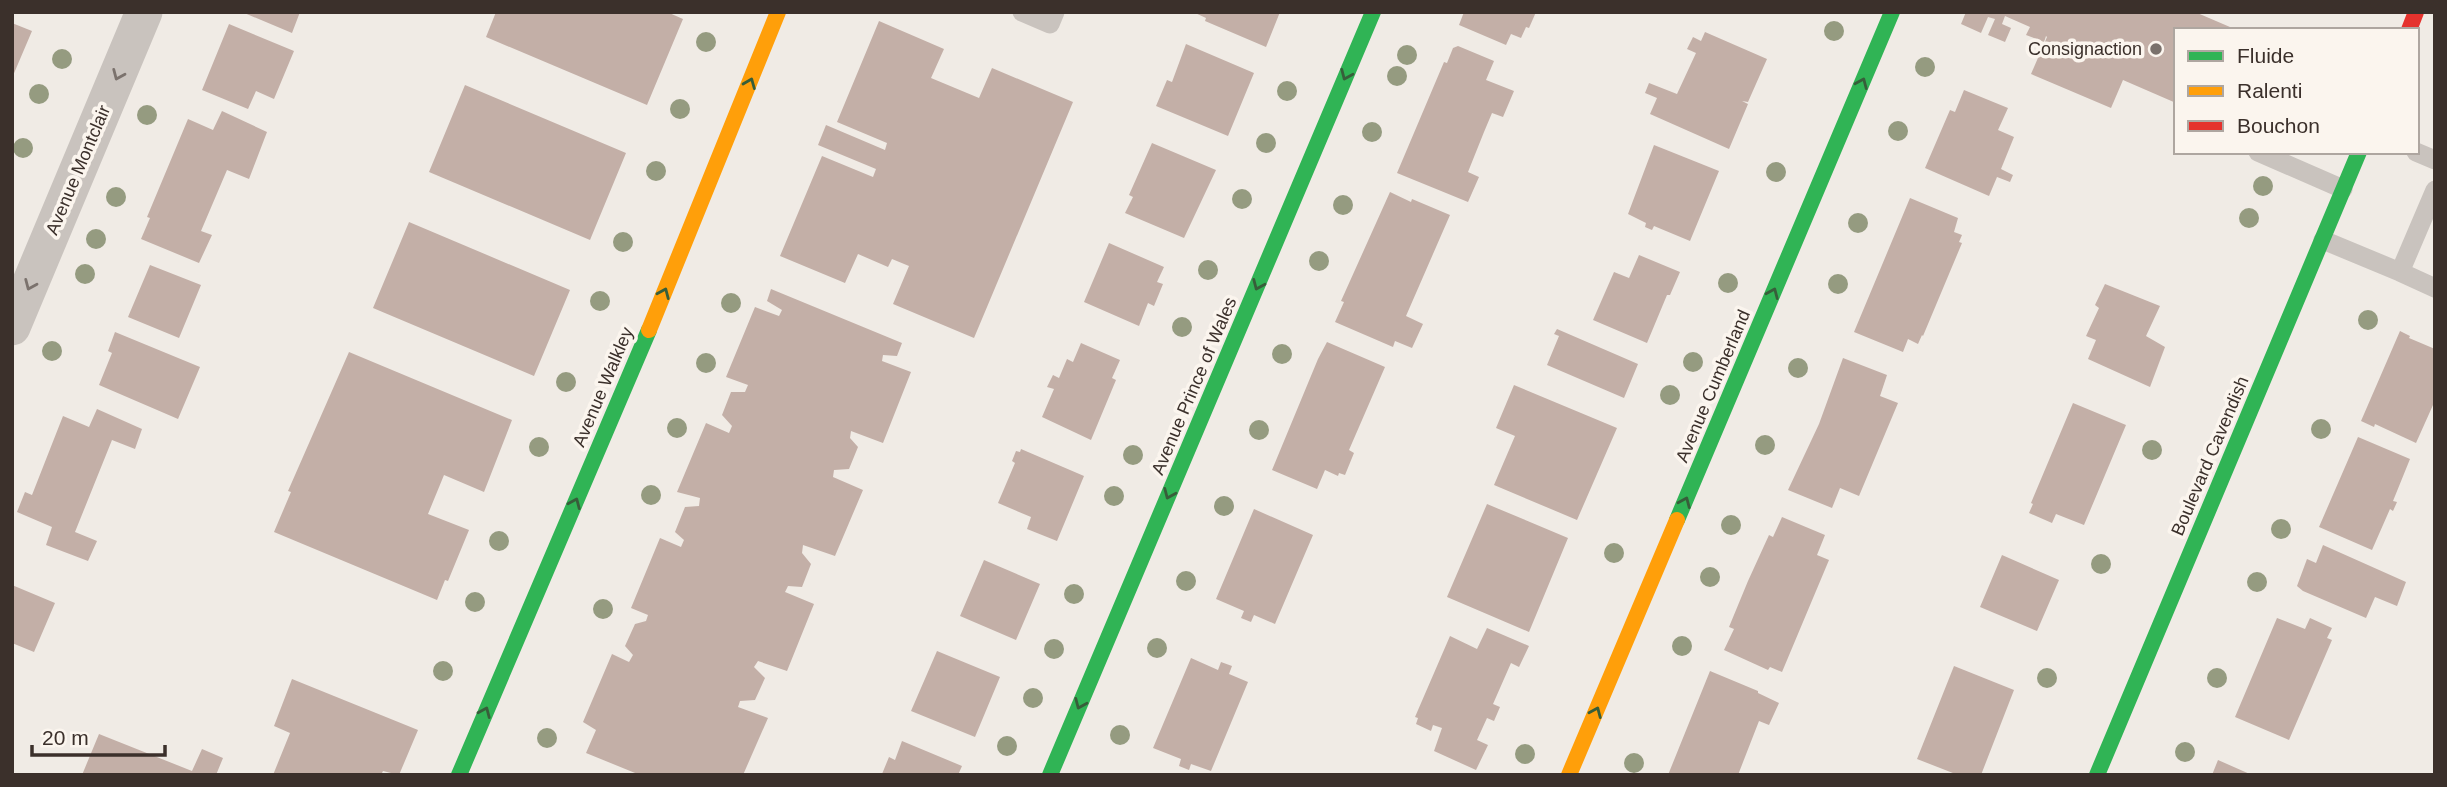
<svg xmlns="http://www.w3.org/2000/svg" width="2447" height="787" font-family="Arial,sans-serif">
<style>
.building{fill:#c3afa7}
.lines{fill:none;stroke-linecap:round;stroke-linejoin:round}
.lane{stroke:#c9c3be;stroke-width:19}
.street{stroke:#c9c3be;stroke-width:37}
.fast{stroke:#30b455;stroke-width:16}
.slow{stroke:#ff9f0a;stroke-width:16}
.jam{stroke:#e5322d;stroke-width:16}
.tree{fill:#959b80}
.oneway{stroke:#7b726d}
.oneway2{stroke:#375e3a}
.poi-dot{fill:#7a716c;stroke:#fbf5ee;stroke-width:2.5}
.labels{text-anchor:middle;stroke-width:7;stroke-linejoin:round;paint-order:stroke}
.poi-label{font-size:18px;fill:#3b302b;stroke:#fbf5ee;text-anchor:end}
.street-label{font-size:18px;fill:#3b302b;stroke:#fbf5ee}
</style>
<rect width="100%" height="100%" fill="#f0ebe5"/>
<!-- building -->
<path class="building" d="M242,12h58l-8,21z
M496,12h171l16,7 -36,86 -161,-68z
M1193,12h87l-14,35 -61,-26 1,-3z
M1464,12h72l-7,16 -3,-1 -5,11 -10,-4 -5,11 -47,-20z
M1966,12h229l42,18h-61v73l-53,-23 -12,28 -80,-34 16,-37 -1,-1 -2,6 -18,-7 4,-8 -25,-11 -3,8 9,4 -6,14 -17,-7 7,-16 -7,-2 -7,16 -20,-9z
M879,21l65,28 -13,29 48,20 13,-30 81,34 -99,236 -81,-34 16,-38 -17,-7 -4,8 -30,-13 -13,29 -65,-27 42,-100 51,21 3,-8 -58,-24 8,-20 59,25 2,-7 -50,-21z
M12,23l20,8 -20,47z
M229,24l65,27 -20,48 -18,-8 -8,18 -46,-19z
M1705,32l62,27 -19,43 -6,-1 6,3 -19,45 -79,-35 7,-16 -12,-5 4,-10 28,11 19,-41 -9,-4 6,-12 8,4z
M1186,44l68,29 -26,63 -72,-30 11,-26 5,2z
M1458,46l36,15 -8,19 28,11 -11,26 -11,-4 -8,19 -16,40 11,5 -11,25 -71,-29 47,-111 3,1 6,-15z
M465,85l161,68 -36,87 -161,-68z
M1964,90l44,18 -10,22 16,7 -13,32 12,6 -3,7 -13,-5 -8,19 -64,-28 25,-58 5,2z
M222,111l45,21 -18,47 -22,-9 -26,61 11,4 -13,28 -58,-24 9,-21 -3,-1 41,-98 25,11z
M1152,143l64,27 -32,68 -59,-25 8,-16 -4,-2z
M1654,145l65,26 -29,70 -36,-15 -2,4 -7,-3 1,-4 -18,-9z
M1390,192l21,10 1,-3 38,16 -44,101 17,8 -11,24 -17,-7 -2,6 -58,-25 9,-20 -3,-1z
M1910,198l48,20 -4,14 8,3 -3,7 3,1 -39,93 -1,-1 -4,9 -10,-5 -5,13 -49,-20z
M409,222l161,68 -36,86 -161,-68z
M1109,243l55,24 -7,15 6,2 -9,22 -6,-3 -9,23 -55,-24z
M1639,255l41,17 -10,23h-3l-20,48 -54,-23 21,-48 15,6z
M150,265l51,20 -22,53 -51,-21z
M2105,284l55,22 -14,30 19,11 -15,40 -62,-28 8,-19 -10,-4 13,-28 -4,-3z
M771,289l131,54 -5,13 -14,-1 -1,6 29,11 -28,71 -32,-12 -1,7 8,9 -9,22 -15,1 -1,7 30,13 -28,66 -32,-11 -1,8 9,11 -9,23 -14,-1 -3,6 29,12 -27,67 -29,-10 -4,6 11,11 -10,22 -15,1 -2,6 30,11 -25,57h-103l-54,-22 10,-23 -13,-8 29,-68 17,8 4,-7 -8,-9 10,-22 11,-3 2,-6 -17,-7 29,-70 21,9 3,-7 -9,-8 10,-25 14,-1 1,-8 -23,-6 29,-69 23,10 3,-7 -10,-11 9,-23h14l3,-7 -22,-8 29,-70 24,9 3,-6 -15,-9z
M1557,329l81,35 -14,34 -77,-33 12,-29 -5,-2z
M2400,331l10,5 -1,2 26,11v57l-2,-1 -17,38 -41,-19 -1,3 -13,-6z
M115,332l85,35 -22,52 -79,-34 13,-32 -4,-2z
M1327,342l58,25 -36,83 5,3 -9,22 -6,-2 -1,3 -13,-6 -8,19 -45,-19 46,-111z
M1081,343l39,17 -8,18 4,2 -25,60 -49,-23 12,-28 -7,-2 6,-12 6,3 8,-19 6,3z
M349,352l163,68 -28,72 -40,-17 -16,39 41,16 -21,51 -3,-1 -8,20 -163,-68 17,-40 -3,-1z
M1843,358l44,17 -7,21 18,7 -39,93 -19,-8 -8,20 -44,-18 31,-66z
M1514,385l103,43 -40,92 -83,-35 21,-49 -19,-8z
M2073,403l53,22 -42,100 -28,-11 -4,9 -23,-10 4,-9 -2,-1z
M97,409l45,20 -7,20 -23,-9 -37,92 22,9 -9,20 -42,-16 6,-18 -35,-15 8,-20 7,3 31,-79 26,11z
M2358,437l52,22 -17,42 4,1 -4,9 -3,-2 -18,41 -53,-23z
M1021,449l63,27 -27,65 -30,-12 4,-12 -33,-14 17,-40 -3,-2 4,-10 4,1z
M1487,504l81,34 -39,94 -82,-35z
M1254,509l59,26 -38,89 -21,-9 -3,7 -10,-4 3,-7 -28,-12z
M1782,517l43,18 -8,20 12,5 -47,112 -12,-5 -2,3 -44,-20 10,-21 -5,-2 19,-46 21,-46 4,2z
M2323,545l83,37 -9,24 -22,-9 -9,21 -63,-27 -6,-5 10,-27 9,4z
M2002,555l57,25 -22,51 -57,-24z
M984,560l56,24 -24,56 -56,-24z
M12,585l43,18 -21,49 -22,-9z
M2277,618l28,11 5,-11 22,10 -5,10 5,2 -43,100 -54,-23z
M1487,628l42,18 -10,21 -8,-4 -18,41 7,3 -6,14 -7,-3 -10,22 11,5 -12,25 -42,-19 8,-23 -9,-3 -2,6 -15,-7 2,-6 -3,-1 35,-81 27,13z
M937,651l63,26 -25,60 -64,-26z
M1191,658l27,12 3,-8 11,4 -3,8 19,8 -37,89 -20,-7 -2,6 -10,-4 2,-7 -28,-11z
M1954,666l60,24 -33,85h-23l-41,-16z
M1710,671l48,20v2l21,10 -10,22 -10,-4 -21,54h-70z
M292,679l126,51 -19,45 -16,-4 -2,4h-108l17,-42 -16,-7z
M99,734l93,37 10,-22 21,9 -7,17h-134z
M902,741l60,25 -4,9 -76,-1 7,-17 6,3z
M2218,760l34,15h-40z"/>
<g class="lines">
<!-- lane -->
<path class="lane" d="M1022,12l28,12 5,-12
M2258,152l85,37
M2416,152l19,8
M2323,240l77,32 35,-82
M2400,272l35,16"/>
<!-- street -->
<path class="street" d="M12,327l132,-315"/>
<!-- fast -->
<path class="fast" d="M1677,520l215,-508
M459,775l190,-445
M1050,775l323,-763
M2097,775l262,-623"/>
<!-- slow -->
<path class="slow" d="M649,330l129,-318
M1569,775l108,-255"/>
<!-- jam -->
<path class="jam" d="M2409,30l7,-18"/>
</g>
<!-- trees -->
<g class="tree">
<circle cx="1834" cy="31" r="10"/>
<circle cx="706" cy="42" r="10"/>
<circle cx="1407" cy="55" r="10"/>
<circle cx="62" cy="59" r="10"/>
<circle cx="1925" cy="67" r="10"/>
<circle cx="1397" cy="76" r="10"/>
<circle cx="1287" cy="91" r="10"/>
<circle cx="39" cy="94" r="10"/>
<circle cx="680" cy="109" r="10"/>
<circle cx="147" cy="115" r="10"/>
<circle cx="1898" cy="131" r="10"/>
<circle cx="1372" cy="132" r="10"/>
<circle cx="1266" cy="143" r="10"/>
<circle cx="23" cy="148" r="10"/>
<circle cx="656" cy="171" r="10"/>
<circle cx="1776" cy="172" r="10"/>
<circle cx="2263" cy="186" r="10"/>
<circle cx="116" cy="197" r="10"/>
<circle cx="1242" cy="199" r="10"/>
<circle cx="1343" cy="205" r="10"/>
<circle cx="2249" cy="218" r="10"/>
<circle cx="1858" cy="223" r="10"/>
<circle cx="96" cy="239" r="10"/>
<circle cx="623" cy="242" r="10"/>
<circle cx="1319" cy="261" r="10"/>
<circle cx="1208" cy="270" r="10"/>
<circle cx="85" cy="274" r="10"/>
<circle cx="1728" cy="283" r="10"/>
<circle cx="1838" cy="284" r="10"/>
<circle cx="600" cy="301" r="10"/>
<circle cx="731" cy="303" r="10"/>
<circle cx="2368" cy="320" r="10"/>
<circle cx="1182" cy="327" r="10"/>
<circle cx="52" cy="351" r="10"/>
<circle cx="1282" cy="354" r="10"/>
<circle cx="1693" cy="362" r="10"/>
<circle cx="706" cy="363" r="10"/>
<circle cx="1798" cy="368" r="10"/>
<circle cx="566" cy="382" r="10"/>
<circle cx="1670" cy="395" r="10"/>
<circle cx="677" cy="428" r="10"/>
<circle cx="2321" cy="429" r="10"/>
<circle cx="1259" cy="430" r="10"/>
<circle cx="1765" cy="445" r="10"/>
<circle cx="539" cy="447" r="10"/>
<circle cx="2152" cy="450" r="10"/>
<circle cx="1133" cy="455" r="10"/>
<circle cx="651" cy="495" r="10"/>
<circle cx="1114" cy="496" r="10"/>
<circle cx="1224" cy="506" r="10"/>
<circle cx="1731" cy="525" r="10"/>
<circle cx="2281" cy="529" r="10"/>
<circle cx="499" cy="541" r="10"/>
<circle cx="1614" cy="553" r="10"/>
<circle cx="2101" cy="564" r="10"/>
<circle cx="1710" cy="577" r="10"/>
<circle cx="1186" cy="581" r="10"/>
<circle cx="2257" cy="582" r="10"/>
<circle cx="1074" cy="594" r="10"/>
<circle cx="475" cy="602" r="10"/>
<circle cx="603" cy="609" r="10"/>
<circle cx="1682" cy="646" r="10"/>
<circle cx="1157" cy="648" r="10"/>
<circle cx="1054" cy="649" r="10"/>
<circle cx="443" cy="671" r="10"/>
<circle cx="2047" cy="678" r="10"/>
<circle cx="2217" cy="678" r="10"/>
<circle cx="1033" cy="698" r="10"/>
<circle cx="1120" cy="735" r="10"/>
<circle cx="547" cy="738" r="10"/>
<circle cx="1007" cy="746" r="10"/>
<circle cx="2185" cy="752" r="10"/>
<circle cx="1525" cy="754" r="10"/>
<circle cx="1634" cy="763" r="10"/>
</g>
<!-- one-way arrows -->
<defs><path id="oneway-chevron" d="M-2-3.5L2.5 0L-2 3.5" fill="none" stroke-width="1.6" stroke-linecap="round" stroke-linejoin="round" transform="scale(1.75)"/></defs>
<g class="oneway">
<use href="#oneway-chevron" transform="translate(118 75) rotate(113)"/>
<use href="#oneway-chevron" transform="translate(30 285) rotate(113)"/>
</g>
<g class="oneway2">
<use href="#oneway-chevron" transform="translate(1346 75) rotate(113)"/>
<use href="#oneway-chevron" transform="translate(750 83) rotate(-68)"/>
<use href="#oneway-chevron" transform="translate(1862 83) rotate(-67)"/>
<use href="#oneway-chevron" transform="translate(1258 285) rotate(113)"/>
<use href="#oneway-chevron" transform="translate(664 293) rotate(-67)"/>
<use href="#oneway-chevron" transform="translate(1773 293) rotate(-67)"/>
<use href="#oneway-chevron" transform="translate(1169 494) rotate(113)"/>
<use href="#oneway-chevron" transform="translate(1685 502) rotate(-67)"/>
<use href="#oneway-chevron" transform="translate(575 503) rotate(-67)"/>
<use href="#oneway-chevron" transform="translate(1080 704) rotate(113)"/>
<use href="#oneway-chevron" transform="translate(485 712) rotate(-67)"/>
<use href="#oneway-chevron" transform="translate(1596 712) rotate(-67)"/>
</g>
<!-- markers -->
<circle class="poi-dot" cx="2156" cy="49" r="7"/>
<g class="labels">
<!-- poi labels -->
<g class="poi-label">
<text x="2142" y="55">Consignaction</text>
</g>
<!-- street labels -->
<g class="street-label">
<text transform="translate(78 170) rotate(-67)" y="6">Avenue Montclair</text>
<text transform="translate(1194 386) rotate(-67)" y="6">Avenue Prince of Wales</text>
<text transform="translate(1713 386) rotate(-67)" y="6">Avenue Cumberland</text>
<text transform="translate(603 387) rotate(-67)" y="6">Avenue Walkley</text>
<text transform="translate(2210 456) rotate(-67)" y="6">Boulevard Cavendish</text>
</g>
</g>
<!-- border -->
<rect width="2447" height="787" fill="none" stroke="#3b302b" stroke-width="28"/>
<!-- legend -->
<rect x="2174" y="28" width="245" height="126" fill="#fbf5ee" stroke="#aea6a0" stroke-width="2"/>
<rect x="2188" y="51" width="35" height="10" fill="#30b455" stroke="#aea6a0" stroke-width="2"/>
<text x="2237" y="63" font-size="21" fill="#3b302b">Fluide</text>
<rect x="2188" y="86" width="35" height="10" fill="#ff9f0a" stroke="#aea6a0" stroke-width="2"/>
<text x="2237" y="98" font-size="21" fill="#3b302b">Ralenti</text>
<rect x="2188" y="121" width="35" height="10" fill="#e5322d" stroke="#aea6a0" stroke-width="2"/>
<text x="2237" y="133" font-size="21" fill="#3b302b">Bouchon</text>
<!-- scale -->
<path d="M32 745v10h133v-10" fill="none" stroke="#3b302b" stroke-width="3.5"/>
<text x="42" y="745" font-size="21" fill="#3b302b" stroke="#fbf5ee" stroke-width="5" paint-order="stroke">20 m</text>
</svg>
